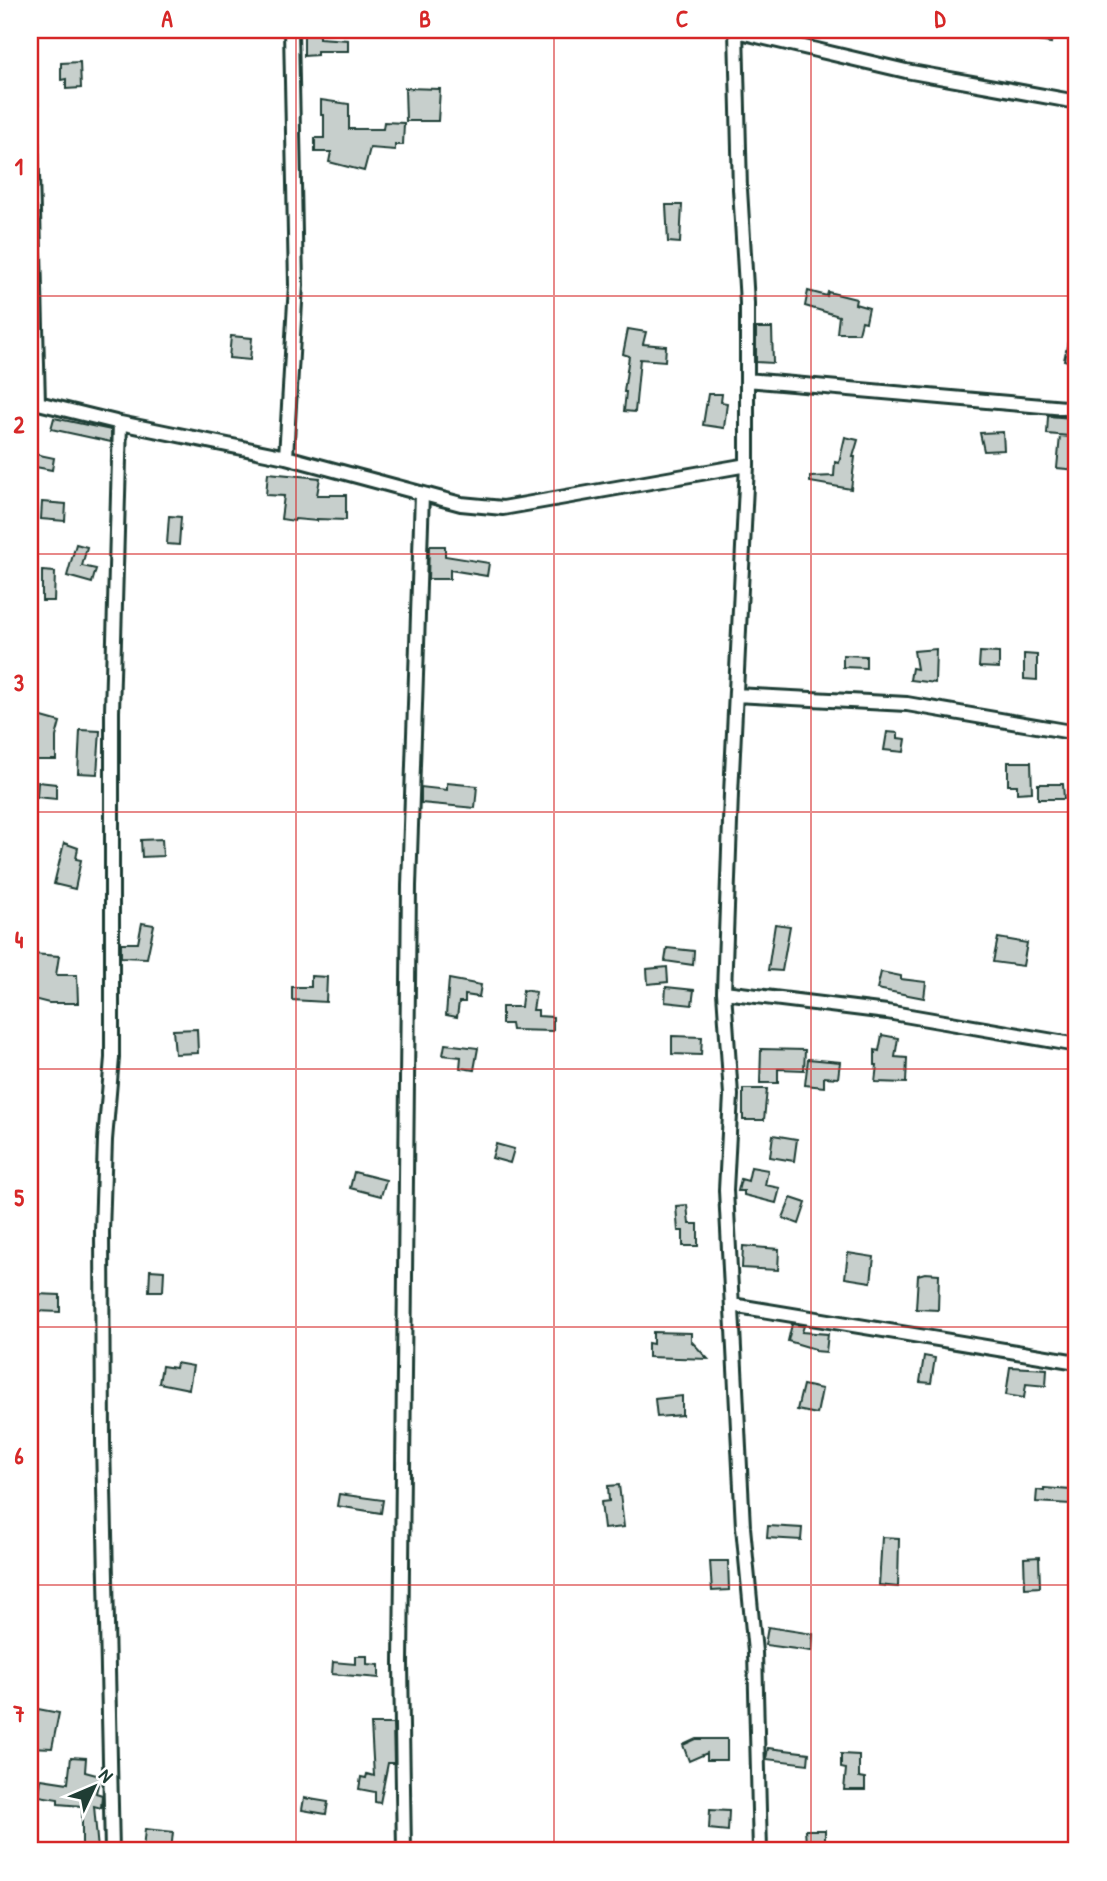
<svg xmlns="http://www.w3.org/2000/svg" width="1107" height="1881" font-family="'Patrick Hand',sans-serif">
<style>
.building{fill:#c7cfcc;stroke:#1f3d34;stroke-width:2}
.lines{fill:none;stroke-linecap:round;stroke-linejoin:round}
.minor-casing{stroke:#1f3d34;stroke-width:18}
.minor{stroke:#fff;stroke-width:12}
.grid{fill:none;stroke:#d62828;stroke-width:2;stroke-opacity:0.55}
.neatline{fill:none;stroke:#d62828;stroke-width:2.5}
.grid-label{font-size:23px;text-anchor:middle;font-weight:bold;fill:#d62828}
</style>
<rect width="100%" height="100%" fill="#fff"/>
<filter id="ink" filterUnits="userSpaceOnUse"><feTurbulence type="fractalNoise" baseFrequency=".0143" numOctaves="2"/><feDisplacementMap in="SourceGraphic" scale="14" xChannelSelector="R" yChannelSelector="G"/><feConvolveMatrix kernelMatrix="1 2 1 2 8 2 1 2 1" color-interpolation-filters="sRGB"/></filter>
<g filter="url(#ink)">
<!-- building -->
<path class="building" d="M304,30h15v8l29,2v11h-31v4l-13,1z
M1032,30h21l-2,13 -21,-3z
M80,62l1,26 -15,1v-10l-5,1v-17z
M405,88l35,1 -2,32h-32z
M321,100l28,4v25h34l1,-7 20,1 -1,22h-8v5l-25,-2 -6,23 -35,-9 2,-10h-16v-14h9v-23h-3z
M666,205h16l-2,38 -12,-1z
M808,291l19,5 1,-4 28,7 -1,5 14,4 -3,14 -4,-1 -3,12h-22l2,-17 -34,-10z
M1072,323l5,1 -2,39 -11,-3z
M756,328h16l1,35 -17,-1z
M628,329l18,3 -3,12 23,2 -1,15 -25,-2 -5,53 -11,-1 2,-19h-2l5,-36 -6,-2z
M231,336l21,2 -2,22 -21,-2z
M708,394h14l-1,8 6,1 -3,25 -21,-3z
M1048,416l24,2 -2,18 -23,-2z
M54,418l57,12v12l-60,-13z
M1003,432l1,18 -20,1 -4,-18z
M1060,436l17,2v32l-20,-2z
M845,437l13,3 -5,17h2l-4,32 -41,-7v-5l24,-1 1,-14 4,1z
M30,453l24,5 -2,12 -22,-4z
M268,473l52,5 -3,17h29v25l-29,-1v2l-22,-2 -1,2 -13,-2 3,-23 -18,-1z
M42,502l24,2 -1,17 -24,-2z
M169,516l12,1 -2,28 -12,-1z
M76,544l11,3 -5,19 14,3 -4,14 -25,-7z
M429,546h16v10l44,7 -2,13 -37,-6v9h-22z
M42,571l13,1 -1,29h-12z
M936,649l-1,34 -25,-3 2,-12 5,1 -3,-18z
M980,652l19,1v15l-20,-1z
M1024,654l13,1v25l-13,-1z
M843,655l23,1v12l-23,-1z
M35,715l25,7 -4,15v23h-22v-10h-4v-15z
M80,730l20,1 -3,43 -19,-1z
M887,732l11,1v5l8,1 -2,13 -20,-2z
M1008,762h23l1,30 -15,1v-8h-9z
M38,782l18,2v15l-19,-2z
M447,783l30,3 -2,22 -54,-5v-16l26,3z
M1038,784h25l1,15h-26z
M162,839l1,17 -21,1 -1,-17z
M64,843l14,5 -2,11 5,1 -6,29 -21,-5z
M142,923l12,2 -7,33 -26,-1v-14h17z
M775,924l15,2 -8,45 -14,-1z
M998,938l29,5 -4,23 -30,-4z
M667,948l27,3 -1,14 -28,-4z
M32,954l27,2 -3,19h21l1,28h-29l-16,-4 -3,-5 4,-13 -4,-1v-17h2z
M667,967l1,15 -20,2 -1,-15z
M881,972l20,4v3l25,3 -2,16 -47,-9z
M311,976l16,1 -1,25 -34,-2v-13h19z
M449,979l32,6 -2,12 -14,-2v7h-6l-2,15 -11,-2z
M666,987l28,3 -2,15 -27,-3z
M523,990l13,2 -3,18h5v6l15,1v14l-41,-1 -1,-6h-9v-17h19z
M197,1029l1,24 -23,1 -2,-24z
M882,1035l16,3 -3,19 12,1 -1,25 -31,-1 2,-17h-2v-15l4,1z
M672,1036l30,1 -1,18 -29,-1z
M445,1044l33,4 -4,22 -14,-2 1,-11 -18,-2z
M761,1049l44,1 -1,20 -26,-1v14h-18z
M808,1059l32,3 -2,16 -14,-1v10l-19,-2z
M743,1089h24l-3,31h-21z
M773,1135l24,4 -3,22 -24,-4z
M496,1144l18,5 -4,14 -18,-5z
M751,1167l17,3 -3,15 15,3 -4,15 -32,-8v-4h-6l3,-12 7,2z
M354,1172l32,8 -5,16 -31,-8z
M791,1198l15,5 -7,21 -16,-6z
M687,1205l2,19h9v22h-15v-15h-5l-2,-25z
M743,1246l36,3 -1,21 -36,-2z
M848,1253l26,4 -3,25 -26,-4z
M150,1270l14,1 -1,20h-14z
M925,1273l14,1 -1,36 -22,-1 2,-34z
M36,1294l24,1v17l-24,-1z
M792,1324l12,2 -2,6 26,2 -2,18 -11,-1v-2l-27,-8z
M653,1332l38,1v8l17,18 -60,-2v-14l5,1z
M924,1356l11,2 -4,25 -11,-1z
M176,1363l17,3 -4,23 -30,-6 3,-17 13,2z
M1010,1367l37,2 -1,17 -20,-2 -2,14 -18,-3z
M803,1385l19,4 -5,25 -20,-4z
M682,1396v19l-25,2 -2,-18z
M619,1485l5,42 -20,2 -3,-27 8,-1 -1,-15z
M1044,1488l27,2v14l-35,-2 1,-12 7,1z
M339,1494l44,6 -2,13 -44,-7z
M768,1526l34,2 -1,12 -34,-2z
M882,1537l17,1 -1,49 -19,-2z
M1039,1557l1,30 -15,1 -1,-30z
M710,1561h18l1,29 -17,1z
M768,1627l45,7 -1,17 -47,-6z
M355,1656h12v8l12,1v13l-47,-4 1,-12 22,2z
M38,1709l21,4 -7,35 -22,-1v-23l5,1z
M371,1724h22l1,39h-6l-8,40 -5,-1v-10l-16,-3 2,-12 5,1 1,-4 7,2z
M696,1739h31v21h-20v-7l-18,8 -6,-16z
M768,1748l41,5 -1,11 -42,-5z
M841,1754l18,1v22l6,1v12h-21l2,-21 -5,-1z
M71,1757l15,1 -1,14 15,4 -4,17 6,2 -1,13 -7,-2 4,44 -16,1v-45l-24,-2v-5l-19,-3 2,-17 27,4z
M304,1798l24,4 -2,12 -24,-4z
M710,1810l19,1 -1,20 -19,-2z
M145,1829l28,3 -2,19h-28z
M805,1830h20v13h-19z"/>
<g class="lines">
<!-- minor casing -->
<g class="minor-casing">
<path id="minor" d="M736,30l4,159 7,114v162l-16,329 -7,198 7,103 -5,95 17,337 12,125 5,199
M736,31l170,40 171,31
M30,98l8,305
M747,380l330,29
M30,401l90,22 166,34 175,47 42,4 244,-43
M286,457l10,-172 -5,-255
M736,695l171,9 170,29
M724,992l163,20 190,33
M732,1305l345,57
M112,1851l-9,-409 -1,-210 3,-92 7,-82v-346l8,-289
M404,1851l-3,-187 8,-778 13,-392"/>
</g>
<!-- minor -->
<use href="#minor" class="minor"/>
</g>
</g>
<!-- grid -->
<path class="grid" d="M296,30v1821M554,30v1821M811,30v1821M30,296h1047M30,554h1047M30,812h1047M30,1069h1047M30,1327h1047M30,1585h1047"/>
<!-- margin -->
<rect width="1107" height="1881" fill="none" stroke="#fff" stroke-width="77"/>
<!-- north arrow -->
<g transform="translate(94 1787) rotate(46)" stroke="#ffffff" stroke-width="5" paint-order="stroke">
<path d="M0-5L12 26L0 18L-12 26Z" fill="#1f3d34"/>
<text y="-10" font-size="19" font-weight="bold" text-anchor="middle" fill="#1f3d34">N</text>
</g>
<rect x="38" y="38" width="1030" height="1804" class="neatline"/>
<g class="grid-label">
<text x="167" y="27">A</text>
<text x="425" y="27">B</text>
<text x="682" y="27">C</text>
<text x="940" y="27">D</text>
<text x="19" y="175">1</text>
<text x="19" y="433">2</text>
<text x="19" y="691">3</text>
<text x="19" y="948">4</text>
<text x="19" y="1206">5</text>
<text x="19" y="1464">6</text>
<text x="19" y="1722">7</text>
</g>
</svg>
